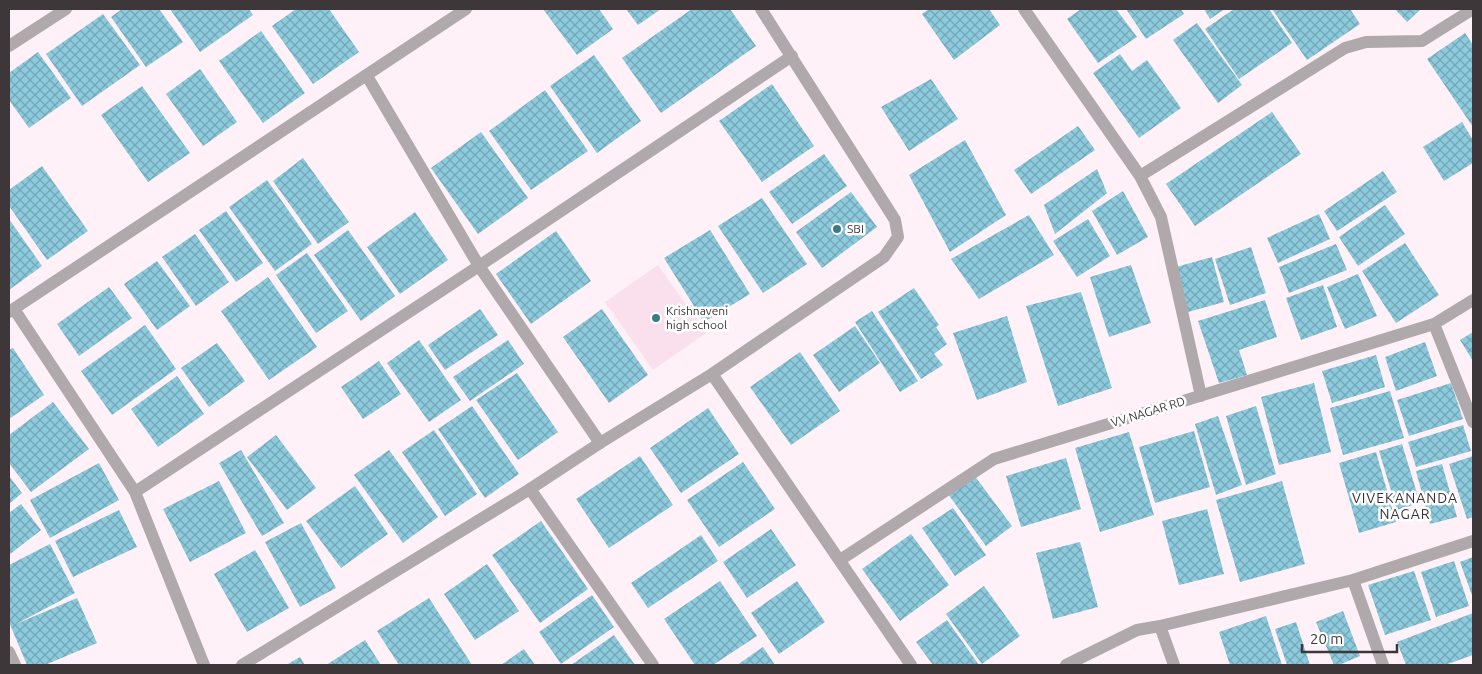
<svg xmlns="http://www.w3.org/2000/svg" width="1482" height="674" font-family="Ubuntu,sans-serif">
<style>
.built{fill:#f9e0ec}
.building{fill:url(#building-cross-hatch)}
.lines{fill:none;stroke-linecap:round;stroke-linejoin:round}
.minor{stroke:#b0a9ac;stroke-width:12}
.tertiary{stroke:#b0a9ac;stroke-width:12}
.poi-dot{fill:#3a7c8e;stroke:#fff;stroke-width:2}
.labels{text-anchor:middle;stroke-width:5;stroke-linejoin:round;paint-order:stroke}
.poi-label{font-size:12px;fill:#3d373a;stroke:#fff;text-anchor:start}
.street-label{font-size:12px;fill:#3d373a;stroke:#fff}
.neighbourhood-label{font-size:14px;letter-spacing:1px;fill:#3b2e35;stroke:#fff}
</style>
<defs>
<pattern id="building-cross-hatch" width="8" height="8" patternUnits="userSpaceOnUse" patternTransform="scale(1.25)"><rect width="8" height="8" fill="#8ccbde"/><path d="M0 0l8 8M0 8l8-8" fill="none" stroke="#74a6b5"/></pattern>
</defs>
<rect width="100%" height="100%" fill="#fff1f7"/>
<!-- built -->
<path class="built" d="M658,265l48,68 -53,37 -48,-68z"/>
<!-- building -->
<path class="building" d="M122,9h37l24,33 -37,25 -35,-50z
M170,9h79l4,6 -53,37z
M296,9h33l30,43 -46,32 -41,-58z
M543,9h56l14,20 -36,26z
M626,9h35l-23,16z
M692,9h38l26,37 -95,67 -39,-55z
M929,9h60l11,16 -46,35 -32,-46z
M1081,9h35l21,28 -39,26 -31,-44z
M1126,9h55l3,5 -38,25z
M1204,9h21l-15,10z
M1234,9h35l23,34 -53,36 -34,-50z
M1272,9h78l10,15 -53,36z
M1395,9h26l-14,13z
M103,14l37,51 -58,41 -36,-52z
M1197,23l45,62 -24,18 -45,-63z
M261,31l44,62 -42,30 -44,-62z
M1465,33l8,12v82l-46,-68z
M38,52l33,46 -42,30 -20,-28v-27z
M1120,54l12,17 15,-11 34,48 -42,30 -46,-65z
M594,55l47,66 -44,32 -47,-67z
M200,69l37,53 -34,24 -37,-52z
M931,79l27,40 -49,32 -28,-44z
M772,84l42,62 -52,36 -43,-61z
M142,86l48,67 -42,29 -47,-67z
M545,90l43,61 -57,39 -42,-59z
M1272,112l29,42 -106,72 -29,-42z
M1462,122l11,18v23l-29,18 -21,-34z
M1078,126l17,24 -64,44 -17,-24z
M481,132l47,66 -50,36 -47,-66z
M965,140l41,75 -56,37 -41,-77z
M824,154l23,32 -55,38 -23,-32z
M303,158l46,64 -31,22 -45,-63z
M42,166l46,65 -41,29 -38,-54v-16z
M1097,169l10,24 -52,41 -11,-29z
M1383,171l14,21 -60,39 -13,-20z
M267,180l45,64 -37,27 -46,-64z
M1123,191l25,46 -31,18 -25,-44z
M851,192l26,35 -55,41 -26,-36z
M762,198l45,66 -44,29 -45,-67z
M1385,205l20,29 -47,32 -19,-29z
M226,211l37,52 -27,19 -37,-52z
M415,212l33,48 -48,34 -33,-47z
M1319,214l11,25 -52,24 -11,-25z
M1029,215l25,40 -75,44 -28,-40z
M9,219l33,47 -33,24z
M1088,219l22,37 -33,21 -24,-36z
M348,230l47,66 -34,25 -47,-66z
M710,230l40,64 -46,28 -40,-64z
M556,231l35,50 -60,43 -35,-50z
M195,234l34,48 -33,24 -34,-49z
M1405,243l34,52 -43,28 -34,-52z
M1336,244l11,26 -58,23 -10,-26z
M1251,247l15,46 -36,12 -15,-46z
M307,253l41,58 -32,22 -40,-58z
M1212,257l12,45 -36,10 -12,-45z
M157,261l33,45 -33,24 -33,-46z
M1131,265l20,58 -42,14 -19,-60z
M1358,274l19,42 -32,13 -18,-42z
M268,277l49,70 -48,33 -48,-69z
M1323,285l14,42 -36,13 -15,-42z
M109,287l23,31 -53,38 -22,-32z
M914,288l25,37 -3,2 11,17 -13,10 9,11 -22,14 -43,-67z
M1081,292l31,96 -54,18 -32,-100z
M1265,300l12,37 -38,13 8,25 -28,8 -21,-62z
M480,309l18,26 -53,35 -17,-25z
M602,309l46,66 -39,28 -46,-66z
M872,311l46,70 -18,11 -45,-70z
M1007,316l20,66 -50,18 -24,-67z
M145,325l31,44 -64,46 -31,-44z
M855,326l25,37 -41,29 -26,-37z
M1473,332v29l-13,-21z
M419,340l42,60 -32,22 -42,-59z
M508,340l16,24 -54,37 -17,-24z
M1425,342l12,34 -41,15 -11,-34z
M217,343l28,38 -36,26 -28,-39z
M13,348l31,47 -35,24v-69z
M800,352l40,59 -49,34 -41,-58z
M1376,355l9,32 -53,16 -10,-32z
M379,361l22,33 -38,25 -22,-32z
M517,373l41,59 -40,28 -42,-60z
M177,376l27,38 -46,33 -27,-38z
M1314,383l17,69 -52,13 -18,-68z
M1451,383l12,36 -54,17 -12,-36z
M1390,391l14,47 -61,17 -13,-47z
M53,402l36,47 -58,43 -22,-29v-28z
M472,406l47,68 -34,24 -47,-69z
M1256,406l20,68 -30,11 -20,-69z
M708,408l31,46 -58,39 -31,-45z
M1218,416l24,69 -26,10 -21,-71z
M1463,425l8,26 -55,16 -8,-25z
M434,430l43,64 -32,22 -43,-64z
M1194,431l16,56 -55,16 -16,-56z
M1129,432l25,83 -54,17 -25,-84z
M276,435l40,53 -29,22 -40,-53z
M1402,444l18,59 -23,7 -18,-59z
M241,450l43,73 -22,13 -43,-73z
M389,450l49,67 -35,26 -49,-68z
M1376,452l20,70 -37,11 -20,-70z
M640,456l33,49 -64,43 -33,-49z
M1473,456v61l-6,2 -18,-55z
M1066,458l15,51 -60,18 -15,-51z
M743,462l32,47 -56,38 -32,-47z
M99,463l20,37 -69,38 -20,-38z
M1442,464l15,53 -27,7 -14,-53z
M974,475l38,51 -26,20 -38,-52z
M9,476l13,17 -13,11z
M219,481l27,52 -56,29 -27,-53z
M1282,481l23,83 -65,18 -24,-82z
M355,486l33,48 -47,34 -35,-47z
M21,504l20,26 -32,25v-42z
M953,508l33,47 -31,21 -33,-48z
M1207,509l17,65 -45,11 -17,-64z
M119,510l18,37 -64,30 -18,-36z
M541,521l47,68 -48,34 -48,-68z
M301,523l35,65 -36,19 -35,-65z
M771,529l25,36 -49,33 -24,-36z
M911,534l38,51 -49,36 -38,-52z
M701,535l17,26 -70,47 -17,-25z
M1080,542l18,65 -45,12 -17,-66z
M50,544l25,49 -59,31 61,-26 20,45 -52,22h-18l-18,-43v-57z
M255,550l34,58 -42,24 -33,-58z
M1473,557v41l-13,-36z
M1454,561l15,45 -33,11 -15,-45z
M487,564l32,47 -44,29 -31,-46z
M1414,571l17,49 -46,15 -17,-50z
M720,581l37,55 -44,29h-18l-31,-46z
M797,581l28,41 -46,32 -28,-41z
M984,586l36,50 -38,28 -36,-50z
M592,595l22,32 -53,37 -22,-32z
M429,598l43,67h-73l-22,-34z
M1343,611l17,45 -21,9h-5l-18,-43z
M1473,613v42l-28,10h-39l-9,-23z
M1266,616l16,49h-52l-11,-33z
M947,620l32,45h-46l-17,-23z
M1296,622l14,43h-23l-12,-36z
M614,635l21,30h-64z
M365,640l16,25h-55z
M763,647l12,18h-38z
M524,649l11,16h-34z
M300,657l5,8h-19z"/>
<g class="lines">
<!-- minor -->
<path class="minor" d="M1024,9l116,167 21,41 40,179
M9,46l57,-37
M367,76l112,190 121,177
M1140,176l205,-128 21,-6 56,-1 51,-32
M14,309l121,183 69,173
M9,312l457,-303
M1434,324l39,98
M530,489l123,176
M135,492l344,-226 313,-210
M840,560l154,-101 440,-135 39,-24
M1353,580l30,85
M1160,626l14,39
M9,652l6,13
M1066,665l71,-35 23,-4 193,-46 120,-39"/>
<!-- tertiary -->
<path class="tertiary" d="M712,374l199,291
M242,665l288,-176 70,-46 112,-69 172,-117 14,-20 -3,-17 -134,-211"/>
</g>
<!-- markers -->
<g class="poi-dot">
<circle cx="837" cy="229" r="5"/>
<circle cx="656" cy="318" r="5"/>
</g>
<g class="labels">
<!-- poi labels -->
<g class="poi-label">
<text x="847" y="233">SBI</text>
<text x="666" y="315">Krishnaveni<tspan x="666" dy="14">high school</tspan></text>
</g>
<!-- street labels -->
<g class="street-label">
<text transform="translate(1148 412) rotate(-17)" y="4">VV NAGAR RD</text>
</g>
<!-- neighbourhood labels -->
<g class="neighbourhood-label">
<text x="1405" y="503">VIVEKANANDA<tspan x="1405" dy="16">NAGAR</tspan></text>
</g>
</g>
<!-- border -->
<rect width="1482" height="674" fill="none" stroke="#3d373a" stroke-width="20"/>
<!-- scale -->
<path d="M1302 644v8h95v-8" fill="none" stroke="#3d373a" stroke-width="2.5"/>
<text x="1310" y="644" font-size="15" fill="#3d373a" stroke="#ffffff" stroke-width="4" paint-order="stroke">20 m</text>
</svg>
